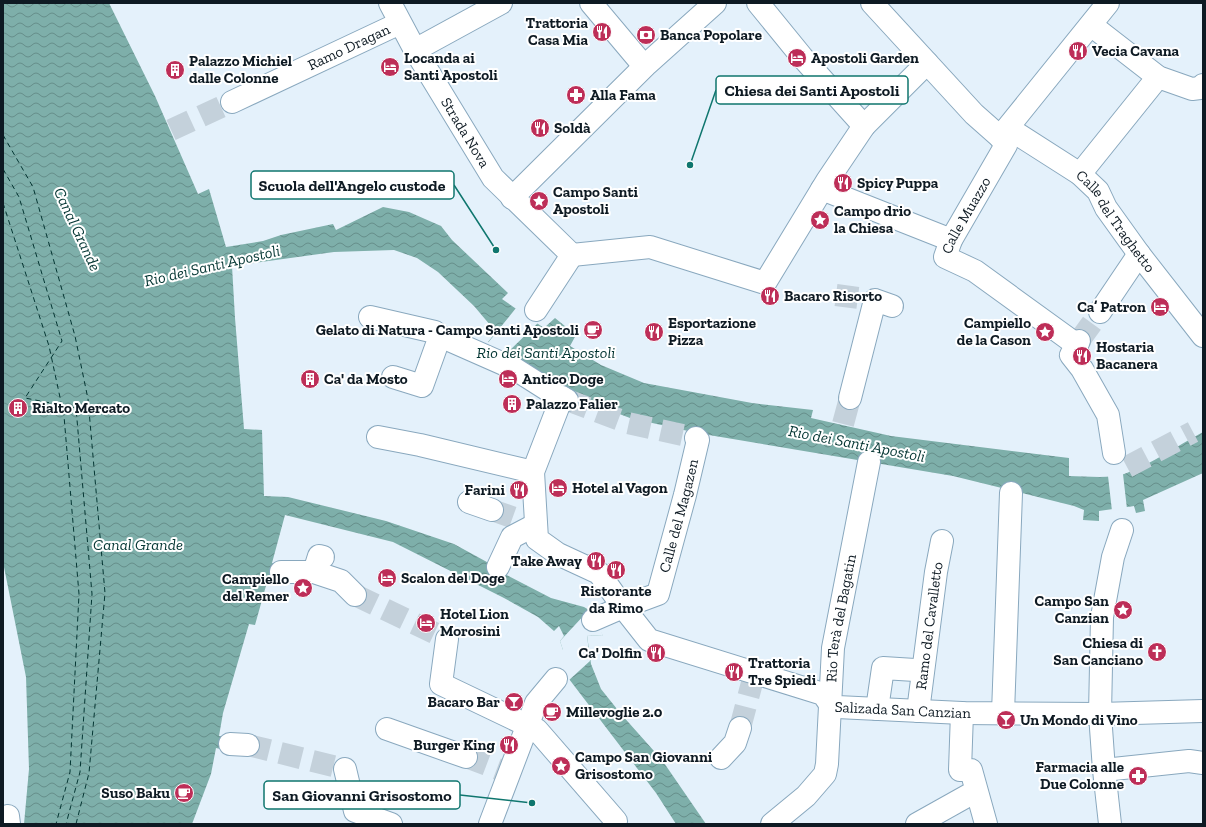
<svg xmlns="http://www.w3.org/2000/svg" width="1206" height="827" font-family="'Zilla Slab',serif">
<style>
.water{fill:url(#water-waves)}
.pier{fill:#e4f1fb}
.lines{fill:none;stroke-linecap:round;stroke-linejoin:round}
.ferry{stroke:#033532;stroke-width:1;stroke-dasharray:5 4;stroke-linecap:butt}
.street-tunnel{stroke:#c4d1db;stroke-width:22;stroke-dasharray:22 11;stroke-linecap:butt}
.street-casing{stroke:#89a8be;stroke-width:24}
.street{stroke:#fff;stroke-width:22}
.labels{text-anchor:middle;stroke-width:4;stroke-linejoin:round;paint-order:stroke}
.poi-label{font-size:15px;font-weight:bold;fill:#0e1a23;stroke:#fff;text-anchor:start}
.street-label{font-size:15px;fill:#0e1a23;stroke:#fff}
.water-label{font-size:16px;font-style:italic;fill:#033532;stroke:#fff}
.leader{fill:none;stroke:#0f766e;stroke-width:1.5}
.callout-dot{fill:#0f766e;stroke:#fff;stroke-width:1.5}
.callout{fill:#fff;stroke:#0f766e;stroke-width:1.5}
.callout-label{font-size:16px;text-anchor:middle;font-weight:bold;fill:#0e1a23}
</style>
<defs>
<pattern id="water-waves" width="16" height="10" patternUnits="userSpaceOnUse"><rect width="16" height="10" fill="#7eafaa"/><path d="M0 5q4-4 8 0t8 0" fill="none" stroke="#668e8a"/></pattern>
</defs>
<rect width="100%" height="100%" fill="#e4f1fb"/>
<!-- water -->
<path class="water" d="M3,3h106l46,93 43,98 11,-5 17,58 37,-6 18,-6 52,-11 3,6 47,-23 26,5 32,14 11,14 56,53 -6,6 42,29 11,-10 21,17 -6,11 31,19 43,18 108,20 61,7 -2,8 80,18 178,22v18c16,0 40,3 55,-2 28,-10 53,-28 79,-42v41l-60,27 2,11 -9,2 -2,-7 -35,5v10l-16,-1 1,-10 -10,-4 -121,-30 -256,-43 -67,-15 -61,-23 -81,-53 8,-10 -22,-26 -36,-34 -21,-14 -23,-8 -60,2 -102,14 3,52 9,111 18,1 2,66 24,1 98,24 68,23 42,23 3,4 52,27 33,9 5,3 14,26 -16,-1 4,29 10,25 20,25 41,46 44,64h-30l-20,-31 -87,-114 -6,-29 -3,-9 4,-5 -5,-10 -5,5 -16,-14 -34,-19 -111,-56 -108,-27 -13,48 10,3 -2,12 -11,-3 -14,50 -6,-1 -26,89 -4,23 8,1 -2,13 -9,-2 -5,26 -19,50h-168l5,-55 -3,-92 -23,-115z"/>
<!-- pier -->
<path class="pier" d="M516,308l4,3 1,-2 18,13 -34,33 -18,-11z
M1127,470l1,2 -5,2 4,35 -15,2 -4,-35h3v-2z
M587,612l13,16 3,8 -16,-1 3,26 -22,20 -6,-29 1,-2 -3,-9z"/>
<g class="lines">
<!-- ferry -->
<path class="ferry" d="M3,135l30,52 42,149 13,63 17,194 -16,180 -13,51
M3,169l16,28 43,144 -37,57 51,10 16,186 -12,178 -14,52
M3,203l46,143 15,70 15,178 -9,178 -14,52"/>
<!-- street-tunnel -->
<path class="street-tunnel" d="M171,130l61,-28
M836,295l39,5
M1079,341l21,-29
M567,400l61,23 68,15
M843,424l7,-26
M1127,467l66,-35
M492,510l25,9
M355,595l92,44
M740,728l13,-49
M248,745l97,24
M466,757l37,14"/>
<!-- street casing -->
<g class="street-casing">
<g id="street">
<path id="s1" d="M390,3l25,47 78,128 79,77 -36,55"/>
<path d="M591,3l53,63"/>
<path d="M758,3l44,54 62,69"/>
<path d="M872,3l102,111 26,23"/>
<path d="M1091,25l67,52 34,12 8,-1 3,-3"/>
<path d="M415,50l86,-47"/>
<path id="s2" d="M232,102l168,-79"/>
<path id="s3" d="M1008,128l72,46 18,17 8,17 33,46 64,82"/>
<path d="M1080,174l78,-97"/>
<path d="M822,189l129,51"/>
<path d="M512,198l135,-134 68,-61"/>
<path d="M572,255l78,-8 115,36 62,-102 37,-55 63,-63"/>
<path d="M1100,312l39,-58"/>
<path d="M370,317l65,15 5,4 75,33 41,26 11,5"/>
<path d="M1079,341l-8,14 11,14 26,46 6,38"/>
<path id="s4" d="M1077,345l-102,-74 -30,-14 6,-17 55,-95 -6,-8 108,-134"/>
<path d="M393,377l29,9 18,-50"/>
<path id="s5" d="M562,397l-29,75 4,67 21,15 41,19 24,34 26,33 174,54 7,10 7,3 125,6 138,1 103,-3"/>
<path d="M850,398l25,-98 17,6"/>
<path d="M378,437l42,8 113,27"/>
<path d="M469,502l23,8"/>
<path d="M498,567l14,-30 23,-12"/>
<path d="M281,572h33l27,9 14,14"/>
<path d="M314,572l5,-16 4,1"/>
<path id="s6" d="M593,620l30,-13 35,-13 27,-99 13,-55 -2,-2"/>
<path d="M447,639l-6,45 96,46 79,91"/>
<path d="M877,709l6,-41 32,2"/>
<path id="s7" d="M918,711l18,-139 6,-31"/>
<path d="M962,713l-2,57h11l15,54"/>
<path d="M1003,713l8,-220"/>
<path d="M387,729l79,28"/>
<path d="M230,744l18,1"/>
<path d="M721,758l14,-15 5,-15"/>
<path d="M345,769l10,42 36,13"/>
<path d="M1104,770l85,-9 14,2"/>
<path d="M8,816l1,8"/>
<path d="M490,824l46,-121 20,-24"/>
<path id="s8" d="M772,824l34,-28 19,-22 2,-10 6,-116 36,-186"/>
<path d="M917,824l59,-33"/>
<path d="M1110,824l-6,-54 -4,-56 2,-97 11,-60 9,-27"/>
</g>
</g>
<!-- street -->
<use href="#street" class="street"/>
</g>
<!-- icons -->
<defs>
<g id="restaurant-disc" transform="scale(1)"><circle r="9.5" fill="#bd2e58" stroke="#fff"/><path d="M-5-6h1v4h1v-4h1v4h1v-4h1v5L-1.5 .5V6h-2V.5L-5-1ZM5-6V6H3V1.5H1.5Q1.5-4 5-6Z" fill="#fff"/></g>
<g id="bank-disc" transform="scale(1)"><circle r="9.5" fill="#bd2e58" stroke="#fff"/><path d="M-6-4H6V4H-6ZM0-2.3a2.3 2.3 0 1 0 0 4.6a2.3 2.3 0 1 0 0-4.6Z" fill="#fff"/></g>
<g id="hotel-disc" transform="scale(1)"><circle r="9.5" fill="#bd2e58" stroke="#fff"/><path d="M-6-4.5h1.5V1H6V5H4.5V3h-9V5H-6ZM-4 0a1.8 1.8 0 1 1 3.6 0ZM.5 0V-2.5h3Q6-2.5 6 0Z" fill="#fff"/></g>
<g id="building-disc" transform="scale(1)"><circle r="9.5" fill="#bd2e58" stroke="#fff"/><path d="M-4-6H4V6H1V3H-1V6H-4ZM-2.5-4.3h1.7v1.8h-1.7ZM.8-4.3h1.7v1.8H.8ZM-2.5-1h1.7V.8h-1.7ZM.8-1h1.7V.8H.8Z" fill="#fff"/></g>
<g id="pharmacy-disc" transform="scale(1)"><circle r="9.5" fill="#bd2e58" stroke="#fff"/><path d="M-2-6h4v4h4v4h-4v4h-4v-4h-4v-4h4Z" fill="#fff"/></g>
<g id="sight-disc" transform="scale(1)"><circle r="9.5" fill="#bd2e58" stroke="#fff"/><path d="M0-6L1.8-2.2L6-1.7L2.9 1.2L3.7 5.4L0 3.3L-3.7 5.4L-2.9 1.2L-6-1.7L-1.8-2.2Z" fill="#fff"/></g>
<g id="cafe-disc" transform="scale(1)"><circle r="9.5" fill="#bd2e58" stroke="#fff"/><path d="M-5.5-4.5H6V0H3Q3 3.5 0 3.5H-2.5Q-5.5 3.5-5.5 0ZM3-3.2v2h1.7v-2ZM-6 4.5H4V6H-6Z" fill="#fff"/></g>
<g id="church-disc" transform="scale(1)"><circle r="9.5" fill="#bd2e58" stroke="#fff"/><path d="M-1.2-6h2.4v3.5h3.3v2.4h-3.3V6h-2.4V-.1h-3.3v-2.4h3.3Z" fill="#fff"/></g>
<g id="bar-disc" transform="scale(1)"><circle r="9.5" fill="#bd2e58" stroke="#fff"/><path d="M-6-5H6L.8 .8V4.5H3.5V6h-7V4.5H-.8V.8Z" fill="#fff"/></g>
</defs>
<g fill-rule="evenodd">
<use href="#restaurant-disc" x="602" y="32"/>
<use href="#bank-disc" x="646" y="35"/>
<use href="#restaurant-disc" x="1078" y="51"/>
<use href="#hotel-disc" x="797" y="58"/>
<use href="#hotel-disc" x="390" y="67"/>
<use href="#building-disc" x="175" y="70"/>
<use href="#pharmacy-disc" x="576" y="95"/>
<use href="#restaurant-disc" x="540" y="128"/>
<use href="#restaurant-disc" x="843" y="183"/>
<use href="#sight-disc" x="539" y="201"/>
<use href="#sight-disc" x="820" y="220"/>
<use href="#restaurant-disc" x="770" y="296"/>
<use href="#hotel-disc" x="1160" y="307"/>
<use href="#cafe-disc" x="593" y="330"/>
<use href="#restaurant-disc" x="654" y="332"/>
<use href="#sight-disc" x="1045" y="332"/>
<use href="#restaurant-disc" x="1082" y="356"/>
<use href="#building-disc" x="310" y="379"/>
<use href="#hotel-disc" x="508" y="379"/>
<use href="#building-disc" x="512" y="404"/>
<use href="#building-disc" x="18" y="408"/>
<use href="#hotel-disc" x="558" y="488"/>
<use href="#restaurant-disc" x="519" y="490"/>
<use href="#restaurant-disc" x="596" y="561"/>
<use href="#restaurant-disc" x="616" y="570"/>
<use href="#hotel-disc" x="387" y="578"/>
<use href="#sight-disc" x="303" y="588"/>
<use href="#sight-disc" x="1123" y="610"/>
<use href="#hotel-disc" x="426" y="623"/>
<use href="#church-disc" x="1157" y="652"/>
<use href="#restaurant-disc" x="656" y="653"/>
<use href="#restaurant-disc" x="734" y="672"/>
<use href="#bar-disc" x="514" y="702"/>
<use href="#cafe-disc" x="552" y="712"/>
<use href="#bar-disc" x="1006" y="720"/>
<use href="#restaurant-disc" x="509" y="745"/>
<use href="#sight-disc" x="561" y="766"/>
<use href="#pharmacy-disc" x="1138" y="776"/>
<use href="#cafe-disc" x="184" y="793"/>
</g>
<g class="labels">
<!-- poi labels -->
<g class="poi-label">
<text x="588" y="28" text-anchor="end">Trattoria<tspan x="588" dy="17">Casa Mia</tspan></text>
<text x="660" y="40">Banca Popolare</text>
<text x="1092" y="56">Vecia Cavana</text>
<text x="404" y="63">Locanda ai<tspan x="404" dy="17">Santi Apostoli</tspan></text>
<text x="811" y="63">Apostoli Garden</text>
<text x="189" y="66">Palazzo Michiel<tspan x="189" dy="17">dalle Colonne</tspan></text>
<text x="590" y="100">Alla Fama</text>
<text x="554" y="133">Soldà</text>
<text x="857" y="188">Spicy Puppa</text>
<text x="553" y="197">Campo Santi<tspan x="553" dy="17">Apostoli</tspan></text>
<text x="834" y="216">Campo drio<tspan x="834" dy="17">la Chiesa</tspan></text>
<text x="784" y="301">Bacaro Risorto</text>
<text x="1146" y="312" text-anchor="end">Ca’ Patron</text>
<text x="668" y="328">Esportazione<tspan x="668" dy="17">Pizza</tspan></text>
<text x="1031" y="328" text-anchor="end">Campiello<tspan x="1031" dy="17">de la Cason</tspan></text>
<text x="579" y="335" text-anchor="end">Gelato di Natura - Campo Santi Apostoli</text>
<text x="1096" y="352">Hostaria<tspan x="1096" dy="17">Bacanera</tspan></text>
<text x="324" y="384">Ca' da Mosto</text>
<text x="522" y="384">Antico Doge</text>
<text x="526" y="409">Palazzo Falier</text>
<text x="32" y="413">Rialto Mercato</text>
<text x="572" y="493">Hotel al Vagon</text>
<text x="505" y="495" text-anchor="end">Farini</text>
<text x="582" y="566" text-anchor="end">Take Away</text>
<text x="401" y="583">Scalon del Doge</text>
<text x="289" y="584" text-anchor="end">Campiello<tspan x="289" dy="17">del Remer</tspan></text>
<text x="616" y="596" text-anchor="middle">Ristorante<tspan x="616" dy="17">da Rimo</tspan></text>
<text x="1109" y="606" text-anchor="end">Campo San<tspan x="1109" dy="17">Canzian</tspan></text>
<text x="440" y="619">Hotel Lion<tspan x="440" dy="17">Morosini</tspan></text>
<text x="1143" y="648" text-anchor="end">Chiesa di<tspan x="1143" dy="17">San Canciano</tspan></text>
<text x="642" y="658" text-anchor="end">Ca' Dolfin</text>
<text x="748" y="668">Trattoria<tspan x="748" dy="17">Tre Spiedi</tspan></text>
<text x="500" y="707" text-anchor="end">Bacaro Bar</text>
<text x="566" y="717">Millevoglie 2.0</text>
<text x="1020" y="725">Un Mondo di Vino</text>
<text x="495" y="750" text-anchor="end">Burger King</text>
<text x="575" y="762">Campo San Giovanni<tspan x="575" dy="17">Grisostomo</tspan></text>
<text x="1124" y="772" text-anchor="end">Farmacia alle<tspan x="1124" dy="17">Due Colonne</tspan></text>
<text x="170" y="798" text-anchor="end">Suso Baku</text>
</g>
<!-- street labels -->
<g class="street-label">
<text dy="5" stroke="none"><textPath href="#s2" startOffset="129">Ramo Dragan</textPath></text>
<text dy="5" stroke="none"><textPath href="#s1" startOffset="150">Strada Nova</textPath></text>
<text dy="5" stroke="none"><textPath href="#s4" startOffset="206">Calle Muazzo</textPath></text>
<text dy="5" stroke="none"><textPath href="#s3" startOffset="145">Calle del Traghetto</textPath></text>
<text dy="5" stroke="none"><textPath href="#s6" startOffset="151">Calle del Magazen</textPath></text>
<text dy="5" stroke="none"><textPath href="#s8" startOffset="230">Rio Terà del Bagatin</textPath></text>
<text dy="5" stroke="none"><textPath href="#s7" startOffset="86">Ramo del Cavalletto</textPath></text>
<text dy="5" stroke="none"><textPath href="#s5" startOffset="570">Salizada San Canzian</textPath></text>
</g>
<!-- water labels -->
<g class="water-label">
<text transform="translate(78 229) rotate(65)" y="6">Canal Grande</text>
<text transform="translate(212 265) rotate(-13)" y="6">Rio dei Santi Apostoli</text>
<text x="546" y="358">Rio dei Santi Apostoli</text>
<text transform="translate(857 443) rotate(11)" y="6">Rio dei Santi Apostoli</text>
<text x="138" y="550">Canal Grande</text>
</g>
</g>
<!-- callouts -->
<path class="leader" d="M690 165L716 90M496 250L454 185M532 803L460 795"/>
<g class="callout-dot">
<circle cx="690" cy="165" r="4"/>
<circle cx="496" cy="250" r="4"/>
<circle cx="532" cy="803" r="4"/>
</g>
<g class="callout">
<rect x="716" y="76" width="192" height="28" rx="4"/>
<rect x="251" y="171" width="203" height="28" rx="4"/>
<rect x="264" y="781" width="196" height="28" rx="4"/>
</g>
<g class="callout-label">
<text x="812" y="96">Chiesa dei Santi Apostoli</text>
<text x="352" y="191">Scuola dell'Angelo custode</text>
<text x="362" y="801">San Giovanni Grisostomo</text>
</g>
<!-- border -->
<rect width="1206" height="827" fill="none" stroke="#0e1a23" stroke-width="8"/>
</svg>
